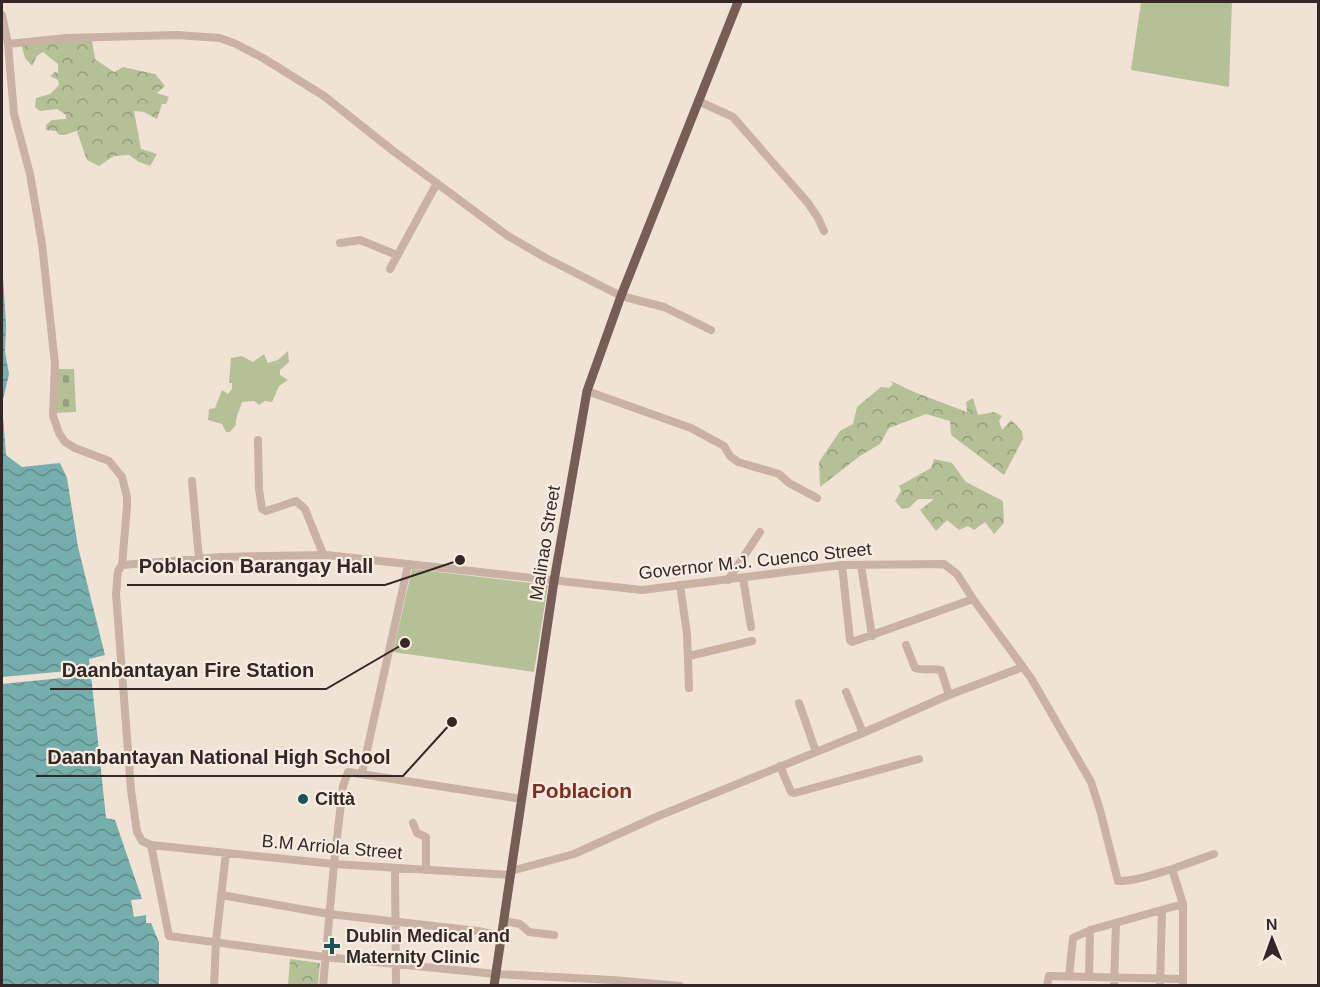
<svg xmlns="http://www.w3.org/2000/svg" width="1320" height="987" font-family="Arial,sans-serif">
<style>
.green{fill:#b5c097}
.forest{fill:url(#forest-crowns)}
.cemetery{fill:url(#cemetery-stones)}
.water{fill:url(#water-waves)}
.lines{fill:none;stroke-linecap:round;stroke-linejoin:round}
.minor{stroke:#c9b1a3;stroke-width:8}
.major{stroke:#765e56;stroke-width:9}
.poi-dot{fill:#1a5554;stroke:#f9ede2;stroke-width:2}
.labels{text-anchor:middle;stroke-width:4.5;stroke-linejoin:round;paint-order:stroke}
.street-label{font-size:18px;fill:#332825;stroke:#f9ede2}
.poi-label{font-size:18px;font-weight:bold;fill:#332825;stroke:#f9ede2;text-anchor:start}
.quarter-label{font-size:21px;font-weight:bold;fill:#832d1d;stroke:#f9ede2}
.leader{fill:none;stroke:#332825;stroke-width:2}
.callout-dot{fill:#332825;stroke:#f9ede2;stroke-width:2}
.callout-label{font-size:20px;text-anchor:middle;font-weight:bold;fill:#332825;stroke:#f9ede2;stroke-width:4.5;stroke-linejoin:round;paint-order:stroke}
</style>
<defs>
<pattern id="forest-crowns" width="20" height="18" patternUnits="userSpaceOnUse" patternTransform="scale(1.5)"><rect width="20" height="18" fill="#b5c097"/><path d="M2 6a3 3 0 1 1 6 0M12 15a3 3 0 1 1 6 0" fill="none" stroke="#949c7b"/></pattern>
<pattern id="cemetery-stones" width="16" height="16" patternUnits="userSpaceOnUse" patternTransform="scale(1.5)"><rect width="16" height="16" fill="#b5c097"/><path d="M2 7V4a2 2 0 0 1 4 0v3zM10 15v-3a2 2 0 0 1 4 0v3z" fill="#949c7b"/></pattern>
<pattern id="water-waves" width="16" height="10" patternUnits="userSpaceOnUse" patternTransform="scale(1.5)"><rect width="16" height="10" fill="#75aeac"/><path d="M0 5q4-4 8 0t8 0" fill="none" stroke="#618e8c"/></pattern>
</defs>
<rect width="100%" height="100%" fill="#f1e2d6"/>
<!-- green -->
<path class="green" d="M1141,2h91l-3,85 -98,-17z
M288,351l1,11 -9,8v5l8,5 -9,6 -7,16 -7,-1 -6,4 -5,-4 -12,1c-2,8 -7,15 -6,23l-6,7h-4l-4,-8 -14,-4 1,-11 6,-1 7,-18 6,4 4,-5v-6h-3l2,-25 11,-2 11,6 11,-8 4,9 10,-3z
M412,569l136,16 -14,87 -141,-20z"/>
<!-- forest -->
<path class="forest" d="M20,40l72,1 3,18 19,13 9,-5 32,7 10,12 -8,7 12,4 -3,7h-4l-5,15 -13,-7 -10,-1 7,38 16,5 -7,12 -11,-4 -10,-7 -15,1 -15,10 -12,-6 -10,-28 3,-2 -16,5h-5l-3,-4 -10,-1v-5l6,-5 14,-1v-4l-9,-6 -17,2 -5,-4 1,-9 14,-4 9,-9 -1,-5 -8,-4 5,-4 3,1v-9l-15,-12 -6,4 -5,10 -7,-8z
M891,381l23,11 53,20 -1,-10 7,-4 5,17 16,-3 8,4 -3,5 3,9 9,-10 11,11 1,8 -19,36 -53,-40 -1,-14 -24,-7 -37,14 -9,16 -20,12 -40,31 -1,-25 21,-31 13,-7 4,-17 24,-20 8,1 4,-4z
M934,459l18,4 14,19 37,19 1,22 -10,11 -9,-12 -11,8 -6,-4 -9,4 -12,-10 -11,11 -16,-21 14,-11h-16l-9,9 -7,1 -7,-8 6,-10 -2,-5 32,-18z
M290,959l30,4 -2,22h-30z"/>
<!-- cemetery -->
<path class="cemetery" d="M56,369h18l2,43 -21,1z"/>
<!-- water -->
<path class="water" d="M2,261l4,64 -1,27 4,22 -7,30 4,51 16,12 38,-4 7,15 11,69 27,108 -16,4 1,10 -88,8z
M91,675l15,143 9,2 27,79 -11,1 3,17 12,-2v8h5l8,19v43h-157v-301z"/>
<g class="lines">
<!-- minor -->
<path class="minor" d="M2,15l6,29 6,70 16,60 12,70 13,120 -2,52 6,17 6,9 10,6 34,13 13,16 5,20v10l-5,58 99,-8 105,-2 316,35 200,-25 102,-1 13,10 16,25 58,79 60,104 9,28 18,71c23,1 73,-19 96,-27
M8,44l58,-6 111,-3 43,3 16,6 27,14 61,38 68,54 116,86 38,22 75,38 43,11 47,23
M698,101l35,16 75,86 10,15 6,13
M340,243l20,-3 37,15
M390,269l47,-86
M587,391l104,37 33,18 6,10 8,6 41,12 10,9 28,15
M258,440l1,49 3,20 4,2 30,-10 9,8 18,45
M192,481l7,78
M122,565l-4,6 -2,23 15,196 6,42 5,9 9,4 183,19 176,11
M842,565l8,75 2,2 121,-43
M861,565l11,71
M743,578l8,49
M728,580l32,-48
M680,585l7,49 2,54
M906,645l9,23c9,3 17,0 26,2l8,25
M689,656l63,-15
M846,692l17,41
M799,703l17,49
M780,766l11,26 4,1 124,-34
M362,773l46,-208
M413,823l4,10 9,4v33
M151,845l18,91 156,21 171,17 116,6 68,6
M395,868l1,118
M1172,869l11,35v82
M511,871l63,-17 82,-37 207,-84 86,-38 74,-28
M221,895l108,19 149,17 24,5
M504,921l16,3 9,8 25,3
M1069,976l4,-38 17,-8 93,-26
M1089,977l1,-47
M214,986l2,-45 10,-88
M323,986l11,-122 9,-78 5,-14 174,27
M1047,986l2,-10 134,3
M1114,986l2,-63
M1160,986l2,-76"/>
<!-- major -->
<path class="major" d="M494,986l60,-405 33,-190 34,-95 117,-294"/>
</g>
<!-- markers -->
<g class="poi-dot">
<circle cx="303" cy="799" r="6"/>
<path d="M329 937h6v6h6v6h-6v6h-6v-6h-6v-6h6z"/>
</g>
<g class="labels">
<!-- street labels -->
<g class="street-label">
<text transform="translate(545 543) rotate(-81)" y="6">Malinao Street</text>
<text transform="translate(755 561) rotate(-6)" y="6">Governor M.J. Cuenco Street</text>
<text transform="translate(332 847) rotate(5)" y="6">B.M Arriola Street</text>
</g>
<!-- poi labels -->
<g class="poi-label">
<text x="315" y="805">Città</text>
<text x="346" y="942">Dublin Medical and<tspan x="346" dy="21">Maternity Clinic</tspan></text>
</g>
<!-- quarter labels -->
<g class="quarter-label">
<text x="582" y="798">Poblacion</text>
</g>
</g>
<!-- callouts -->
<path class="leader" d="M460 560L385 585H127M405 643L326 689H50M452 722L403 776H36"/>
<g class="callout-dot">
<circle cx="460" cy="560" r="6"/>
<circle cx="405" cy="643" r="6"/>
<circle cx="452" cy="722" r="6"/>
</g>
<g class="callout-label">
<text x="256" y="573">Poblacion Barangay Hall</text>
<text x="188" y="677">Daanbantayan Fire Station</text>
<text x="219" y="764">Daanbantayan National High School</text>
</g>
<!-- border -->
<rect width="1320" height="987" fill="none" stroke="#332825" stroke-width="6"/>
<!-- north arrow -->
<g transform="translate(1272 939) rotate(359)" stroke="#f9ede2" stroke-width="4.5" paint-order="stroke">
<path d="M0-4.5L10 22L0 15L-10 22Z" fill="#332825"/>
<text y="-9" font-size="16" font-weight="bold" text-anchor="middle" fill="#332825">N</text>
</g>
</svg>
